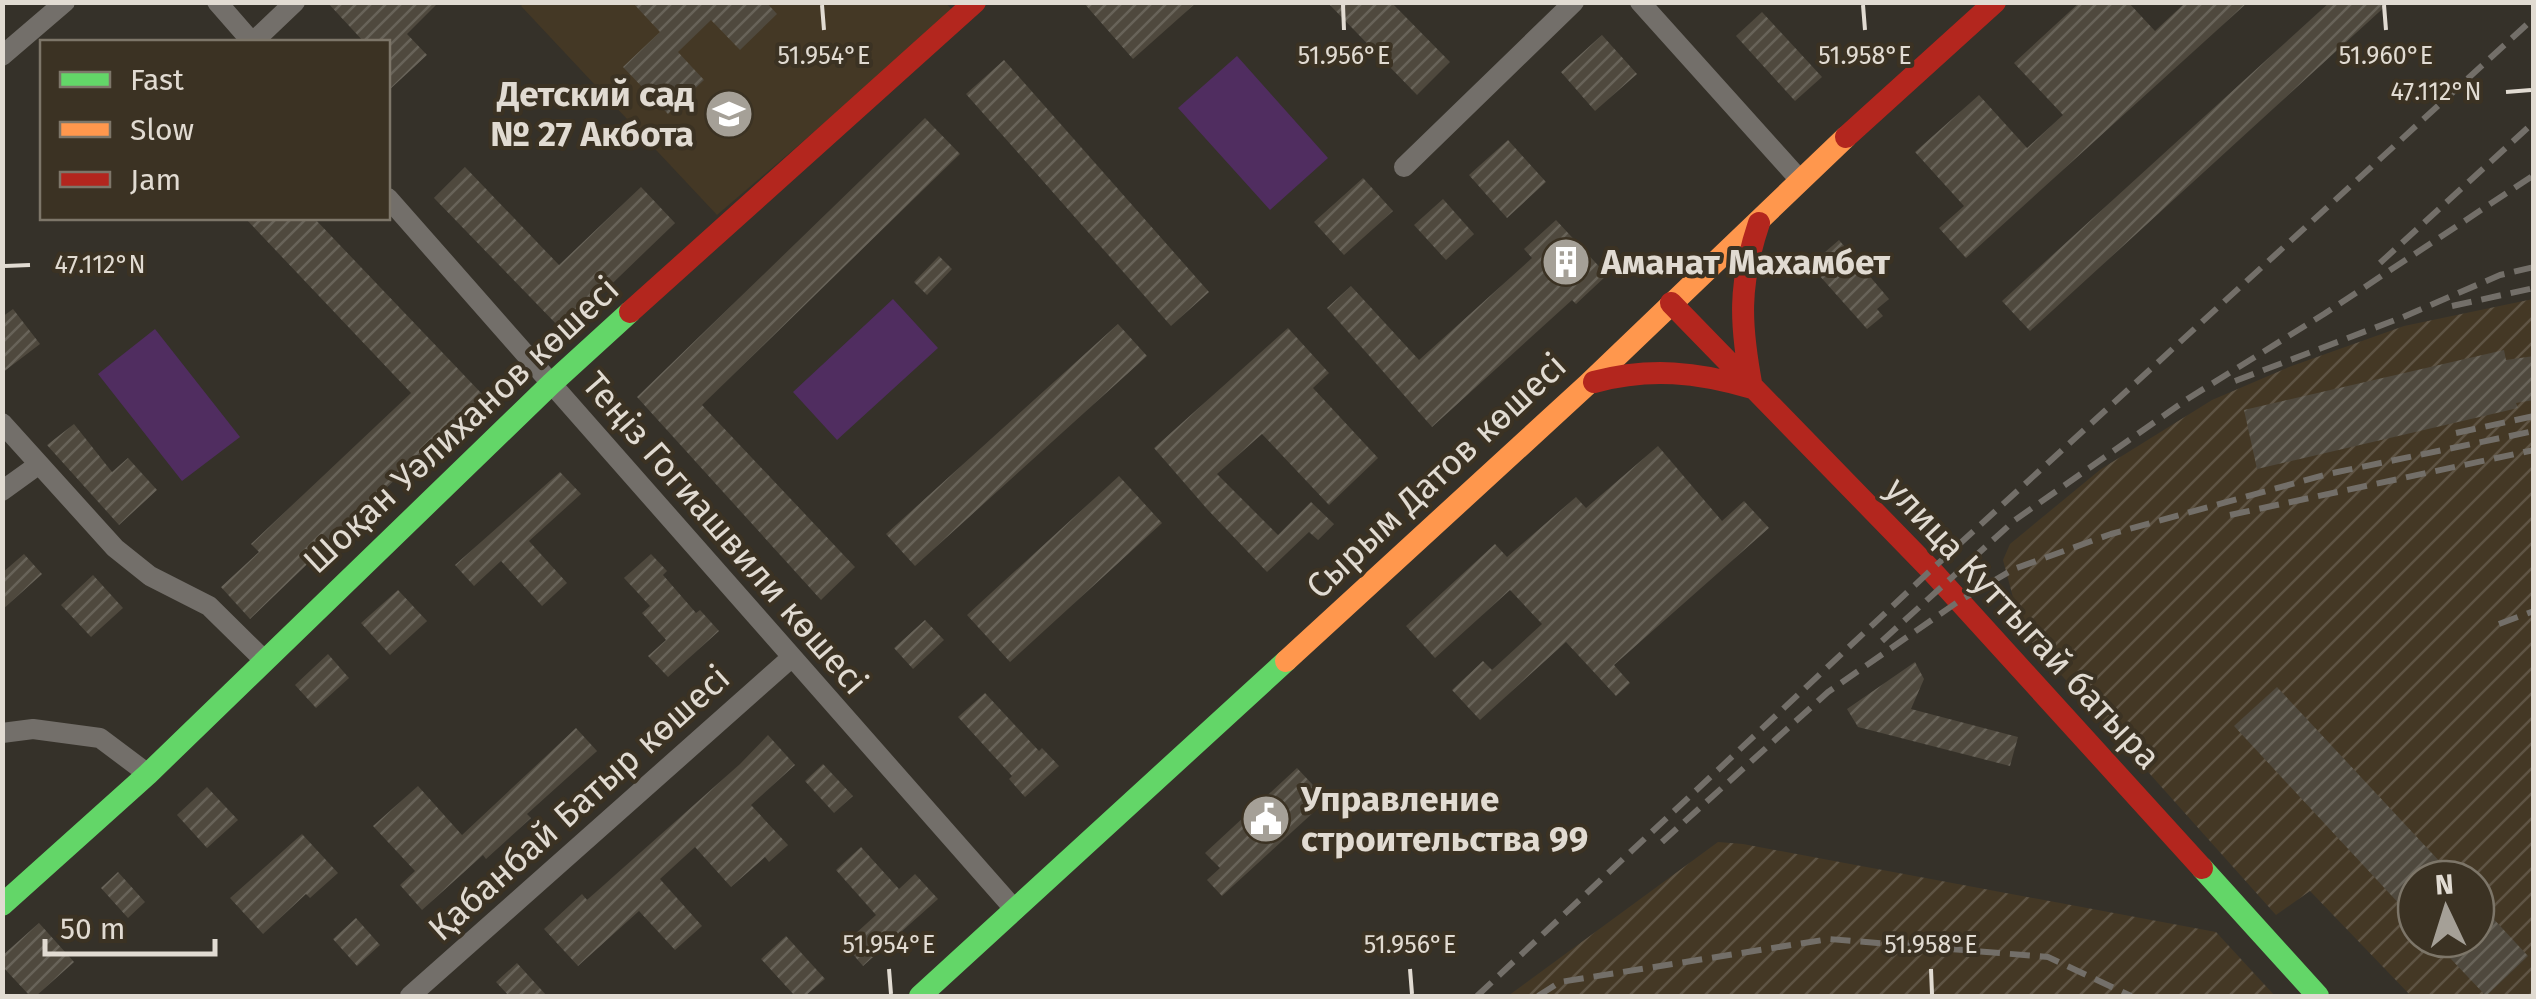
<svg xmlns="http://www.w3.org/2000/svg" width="2536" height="999" font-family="'Fira Sans',sans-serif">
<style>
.built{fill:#443825}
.industrial{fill:url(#industrial-furrows);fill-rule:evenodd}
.green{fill:#502d60}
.building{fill:url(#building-hatch)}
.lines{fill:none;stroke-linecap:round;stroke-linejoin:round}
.street{stroke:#736f6a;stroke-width:20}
.fast{stroke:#63d668;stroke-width:22}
.slow{stroke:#ff974d;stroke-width:22}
.jam{stroke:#b3261e;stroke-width:22}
.rail{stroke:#736f69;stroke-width:6;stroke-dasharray:20 10;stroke-linecap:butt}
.ticks{fill:none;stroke:#e1dbd2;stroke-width:4}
.labels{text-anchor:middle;stroke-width:8;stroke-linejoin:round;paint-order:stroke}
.poi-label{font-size:35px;font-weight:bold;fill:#e1dbd2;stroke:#3b3223;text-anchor:start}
.street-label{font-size:35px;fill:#e1dbd2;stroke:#3b3223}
.ticks-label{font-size:25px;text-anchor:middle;fill:#e1dbd2;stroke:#3b3223;stroke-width:8;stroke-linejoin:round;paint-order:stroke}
</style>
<defs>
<pattern id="industrial-furrows" width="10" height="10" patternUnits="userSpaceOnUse" patternTransform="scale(2.5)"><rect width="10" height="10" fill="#443825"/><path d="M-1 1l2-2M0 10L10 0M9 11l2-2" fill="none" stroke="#5f5444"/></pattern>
<pattern id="building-hatch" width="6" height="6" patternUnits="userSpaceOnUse" patternTransform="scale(2.5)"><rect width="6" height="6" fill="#4f493e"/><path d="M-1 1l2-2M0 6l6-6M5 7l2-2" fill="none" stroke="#686359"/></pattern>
</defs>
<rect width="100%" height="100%" fill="#353129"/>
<!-- built -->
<path class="built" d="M525,2h420l9,10 -237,203 -196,-209z"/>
<!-- industrial -->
<path class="industrial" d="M2533,299v697h-122l-101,-105 -34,24 -254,-284 -19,-71 7,-16 91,-75 111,-69 77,-33 115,-41zM2416,879h60v60h-60z
M1718,842l25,2 473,88 59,64h-767z"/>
<!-- green -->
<path class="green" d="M1237,56l91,102 -58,52 -92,-102z
M893,299l45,49 -101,92 -44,-48z
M155,329l85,108 -58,44 -84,-107z"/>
<!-- building -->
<path class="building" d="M327,2h112l-32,32 20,21 -39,36v-49h-24z
M632,2h134l11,12 -37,36 -29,-30 -33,32 26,28 -36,34 -45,-47 37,-35z
M1083,2h114l-64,57z
M1327,2h64l59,60 -33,33z
M2080,2h48l27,29 31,-29h62l-282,256 -27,-30 25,-22 -49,-54 64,-57 48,53 36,-33 -49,-52z
M2330,2h60l-360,329 -28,-30z
M1762,12l60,65 -27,24 -59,-65z
M1602,35l35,39 -42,37 -34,-39z
M1004,60l205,232 -38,34 -205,-232z
M925,118l35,36 -258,251 153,162 -34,33 -184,-203z
M1508,140l38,42 -39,36 -38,-43z
M465,167l94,98 82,-78 34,36 -112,108 -129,-133z
M1363,178l30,33 -49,44 -30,-33z
M1443,199l31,35 -28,26 -32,-35z
M245,218h69l169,177 -233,224 -29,-32 38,-35 -8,-8 160,-151z
M1556,220l51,55 -31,29 -4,-4 -140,127 -105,-119 24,-22 68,74 113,-102 -8,-9z
M1839,240l50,59 -12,10 6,7 -16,13 -57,-64z
M939,256l13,13 -25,26 -13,-13z
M13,309l27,35 -38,29v-56z
M1118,324l29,32 -232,210 -29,-32z
M1288,328l41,45 -16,15 65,70 -49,47 -67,-71 -45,40 61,61 33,-33 23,22 -16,16 -9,-8 -42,40 -60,-63 -53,-61z
M2504,350l2,10 28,-4v44l-18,3 2,5 -261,61 -13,-59z
M74,424l38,48 16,-14 29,32 -38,35 -72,-80z
M1658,446l64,75 22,-20 25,27 -155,137 16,18 -14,13 -50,-54 -86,78 -28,-30 31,-29 9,9 50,-46 -32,-34 -75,68 -29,-32 89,-82 12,13 69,-60 10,11z
M560,472l21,22 -52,47 38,42 -25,23 -41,-45 -27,25 -19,-21z
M1119,476l43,47 -152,139 -43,-47z
M24,554l18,20 -40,36v-37z
M651,554l16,17 -4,4 33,38 4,-3 19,21 -51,46 -20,-21 18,-16 -24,-27 8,-7 -26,-28z
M93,575l30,33 -32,29 -30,-32z
M398,590l29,31 -37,34 -29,-32z
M925,620l19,20 -31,29 -19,-21z
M328,654l21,24 -33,30 -21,-23z
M1915,662l9,17 -13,30 107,28 -8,29 -152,-39 -11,-18z
M2277,687l179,192h-40v43l-182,-196z
M985,693l54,58 3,-3 17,18 -34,31 -16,-18 3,-3 -54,-59z
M576,728l21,23 -70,63 4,4 -45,41 -3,-4 -61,55 -22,-25 15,-14 -42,-45 45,-40 44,49z
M768,735l27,30 -44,40 37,40 -19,17 -4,-5 -34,30 -36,-40 -35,32 42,47 -27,24 -36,-39 -61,55 -34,-37 38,-35 5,6 153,-136z
M823,764l30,32 -19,17 -29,-32z
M1297,768l30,32 -105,96 -15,-16 13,-12 -15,-15z
M207,787l31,33 -31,28 -30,-33z
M302,834l36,39 -28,25 -4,-4 -43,40 -33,-36z
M861,847l38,42 16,-15 23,25 -75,67 -19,-22 32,-29 -40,-45z
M118,872l27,30 -17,16 -27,-30z
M2476,900l52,56 -42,40 -54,-57h44z
M356,918l24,27 -23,21 -24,-27z
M39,923l35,39 -38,34h-6l-28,-30v-10z
M786,936l39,43 -20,17h-10l-34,-37z
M517,963l30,33h-38l-13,-14z"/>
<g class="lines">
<!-- street -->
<path class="street" d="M217,2l35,40
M1640,2l160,178
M253,42l42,-40
M2,56l63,-54
M1404,167l170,-165
M388,198l627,712
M2,423l113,125 35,28 59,30 56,55
M2,491l36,-26
M2,733l31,-4 67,9 48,36
M410,996l381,-338"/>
<!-- fast -->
<path class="fast" d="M2202,868l116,128
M2,905l146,-131 403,-390 79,-72
M920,996l366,-335"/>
<!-- slow -->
<path class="slow" d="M1286,661l302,-277 258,-247"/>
<!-- jam -->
<path class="jam" d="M1846,137l149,-135
M1671,303l260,267 271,298
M630,312l345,-310
M1594,382c56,-15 103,-10 158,6 -12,-63 -14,-103 7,-165"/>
<!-- rail -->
<path class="rail" d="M2380,263l154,-141
M2452,306l82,-18
M2235,381l168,-64 97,-42 34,-8
M2456,433l78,-17
M2230,515l304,-65
M2499,624l35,-13
M1882,641l133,-121 174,-122 135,-84 210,-139
M1662,842l166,-150 131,-91 55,-32 97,-35 217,-60 206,-43
M1477,996l454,-426 603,-552
M1538,996l22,-14 269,-43 219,18 83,39"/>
</g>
<!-- ticks -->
<path class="ticks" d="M822,5l2,25M1343,5l1,25M1863,5l2,25M2384,5l2,25M2506,92l25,-2M5,266l25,-1M889,969l2,25M1410,969l2,25M1931,969l1,25"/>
<!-- icons -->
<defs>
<g id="school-disc" transform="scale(2.5)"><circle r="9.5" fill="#a5a097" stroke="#3b3223"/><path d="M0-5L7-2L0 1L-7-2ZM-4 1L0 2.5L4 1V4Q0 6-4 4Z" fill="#fff"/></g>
<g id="building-disc" transform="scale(2.5)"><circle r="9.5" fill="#a5a097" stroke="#3b3223"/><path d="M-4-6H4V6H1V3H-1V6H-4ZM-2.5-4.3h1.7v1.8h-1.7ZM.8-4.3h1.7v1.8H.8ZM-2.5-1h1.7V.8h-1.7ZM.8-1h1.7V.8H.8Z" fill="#fff"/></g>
<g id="civic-disc" transform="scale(2.5)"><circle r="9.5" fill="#a5a097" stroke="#3b3223"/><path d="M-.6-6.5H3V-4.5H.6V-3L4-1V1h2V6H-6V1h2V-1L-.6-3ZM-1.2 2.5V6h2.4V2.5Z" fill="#fff"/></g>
</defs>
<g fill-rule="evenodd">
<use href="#school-disc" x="729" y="114"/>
<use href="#building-disc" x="1566" y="262"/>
<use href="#civic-disc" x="1266" y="819"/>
</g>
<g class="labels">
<!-- poi labels -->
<g class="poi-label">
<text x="694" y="106" text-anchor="end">Детский сад<tspan x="694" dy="40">№ 27 Акбота</tspan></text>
<text x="1601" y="274">Аманат Махамбет</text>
<text x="1301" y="811">Управление<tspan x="1301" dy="40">строительства 99</tspan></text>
</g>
<!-- street labels -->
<g class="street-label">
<text transform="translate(461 425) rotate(-43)" y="12">Шоқан Уәлиханов көшесі</text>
<text transform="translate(1436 476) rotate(-43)" y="12">Сырым Датов көшесі</text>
<text transform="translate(725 533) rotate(49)" y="12">Теңіз Гогиашвили көшесі</text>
<text transform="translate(2023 623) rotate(47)" y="12">улица Куттыгай батыра</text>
<text transform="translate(579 803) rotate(-42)" y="12">Қабанбай Батыр көшесі</text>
</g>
</g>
<g class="ticks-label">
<text x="824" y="64">51.954°E</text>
<text x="1344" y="64">51.956°E</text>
<text x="1865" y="64">51.958°E</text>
<text x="2386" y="64">51.960°E</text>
<text x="2436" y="100">47.112°N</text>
<text x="100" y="273">47.112°N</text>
<text x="889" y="953">51.954°E</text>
<text x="1410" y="953">51.956°E</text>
<text x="1931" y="953">51.958°E</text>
</g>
<!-- border -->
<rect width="2536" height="999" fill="none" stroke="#e1dbd2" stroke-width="10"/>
<!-- legend -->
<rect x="40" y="40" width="350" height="180" fill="#3b3223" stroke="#7d7669" stroke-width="2.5"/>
<rect x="60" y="72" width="50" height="15" fill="#63d668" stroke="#7d7669" stroke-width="2.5"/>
<text x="130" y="90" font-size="30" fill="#e1dbd2">Fast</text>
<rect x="60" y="122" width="50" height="15" fill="#ff974d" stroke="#7d7669" stroke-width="2.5"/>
<text x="130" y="140" font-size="30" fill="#e1dbd2">Slow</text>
<rect x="60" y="172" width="50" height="15" fill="#b3261e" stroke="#7d7669" stroke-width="2.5"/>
<text x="130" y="190" font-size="30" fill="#e1dbd2">Jam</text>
<!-- north arrow -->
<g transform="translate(2446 909) rotate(356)"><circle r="48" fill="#3b3223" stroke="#7d7669" stroke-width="2.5"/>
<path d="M0-8L18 38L0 25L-18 38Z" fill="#a5a097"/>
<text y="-15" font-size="28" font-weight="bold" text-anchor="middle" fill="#e1dbd2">N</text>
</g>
<!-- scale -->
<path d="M45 939v15h170v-15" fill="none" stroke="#e1dbd2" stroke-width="5"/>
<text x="60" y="939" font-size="30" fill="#e1dbd2" stroke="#3b3223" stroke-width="8" paint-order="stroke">50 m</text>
</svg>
